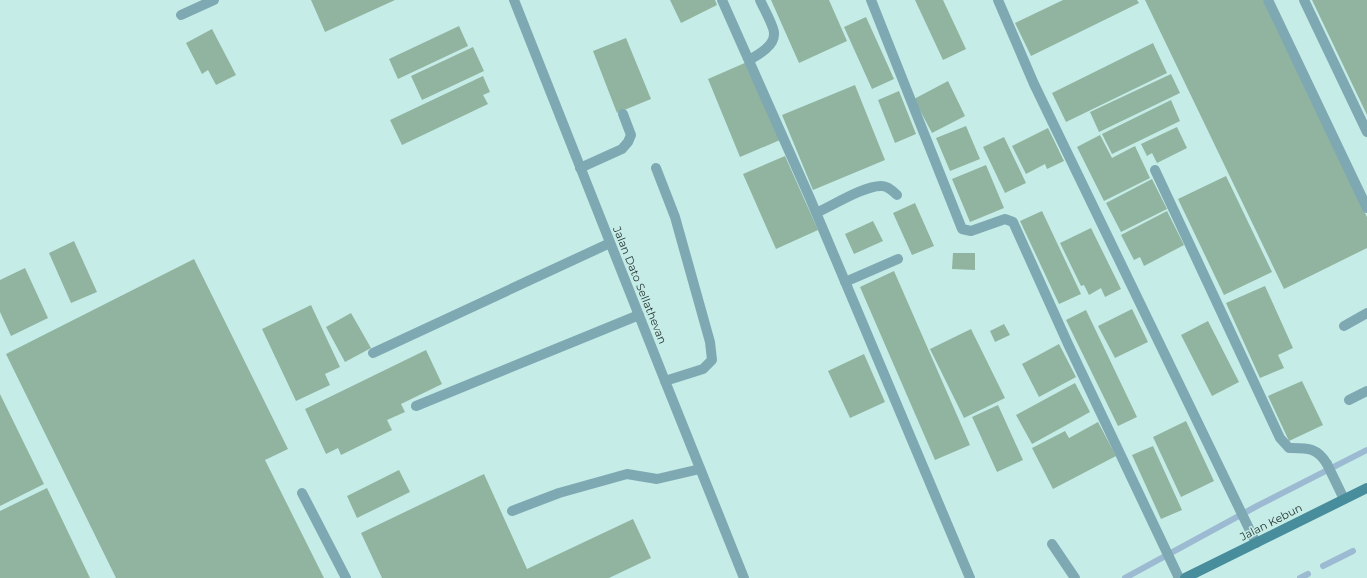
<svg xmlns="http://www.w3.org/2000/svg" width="1367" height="578" font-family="Montserrat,sans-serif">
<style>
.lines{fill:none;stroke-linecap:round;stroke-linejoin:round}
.stream{stroke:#9cbbd3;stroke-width:6}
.building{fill:#91b4a0}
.lane{stroke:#7ea9b3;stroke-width:10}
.street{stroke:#7ea9b3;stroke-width:10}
.secondary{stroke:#478d9c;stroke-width:10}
.labels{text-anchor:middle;stroke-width:3;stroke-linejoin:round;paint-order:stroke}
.street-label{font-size:11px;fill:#263533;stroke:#c6ece7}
</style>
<rect width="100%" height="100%" fill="#c6ece7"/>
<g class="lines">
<!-- stream -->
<path class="stream" d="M1323,566l30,-15
M1125,578l132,-72 110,-56
M1300,578l8,-4"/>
</g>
<!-- building -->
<path class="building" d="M311,0h84l-70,32z
M670,0h45l2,5 -36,18z
M771,0h58l18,41 -48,22z
M915,0h28l23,49 -23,11z
M1063,0h74l2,3 -108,53 -16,-33z
M1145,0h118l104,217v31l-83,41z
M1312,0h55v115z
M866,17l28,62 -22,10 -28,-62z
M459,26l9,20 -70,33 -9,-20z
M212,29l24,46 -20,10 -8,-15 -6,4 -16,-31z
M626,38l25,61 -34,14 -24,-62z
M1153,43l14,30 -101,49 -14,-29z
M473,47l11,24 -62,29 -11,-24z
M747,62l33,78 -40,17 -32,-78z
M1171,74l9,19 -81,39 -9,-20z
M483,76l7,16 -7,3 5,9 -86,41 -12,-25z
M948,81l17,35 -33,17 -18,-34z
M855,85l30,75 -72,30 -31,-75z
M899,91l17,43 -21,9 -17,-43z
M1171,100l9,21 -68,33 -10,-20z
M966,126l14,33 -30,12 -14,-33z
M1177,127l10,21 -30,15 -5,-10 -5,3 -6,-12z
M1048,128l16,33 -17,8 -2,-5 -19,10 -14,-28z
M1100,135l12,23 23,-12 15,32 -46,23 -27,-54z
M1004,137l22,46 -21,10 -22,-46z
M785,156l33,74 -42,19 -33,-75z
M986,165l18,43 -34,14 -18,-43z
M1226,176l46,96 -48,23 -46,-96z
M1152,179l15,30 -46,23 -15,-29z
M915,203l19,43 -22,9 -19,-42z
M1042,211l39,83 -22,10 -39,-83z
M1167,211l17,34 -40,21 -4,-9 -6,3 -13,-25z
M873,221l10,20 -29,13 -9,-20z
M1091,228l30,61 -16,8 -4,-9 -12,7 -5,-10 -3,1 -21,-43z
M74,241l23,51 -26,11 -22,-50z
M953,253h22v17l-23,-1z
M194,259l94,190 -23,11 59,118h-208l-110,-224z
M25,268l23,50 -37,18 -11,-24v-32z
M894,271l76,174 -35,15 -75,-173z
M1265,286l28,62 -15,7 6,13 -24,10 -34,-75z
M311,305l29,62 -15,7 5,11 -34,16 -34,-72z
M1132,309l16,33 -33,16 -17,-32z
M1086,310l51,107 -19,9 -52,-106z
M351,313l20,35 -26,14 -19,-35z
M1208,321l31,61 -27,14 -31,-61z
M1004,324l6,11 -15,7 -5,-11z
M971,329l34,69 -41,20 -34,-69z
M1059,344l17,33 -37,20 -17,-33z
M426,350l16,34 -41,20 4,8 -18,8 5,10 -51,25 -3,-7 -12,6 -21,-45z
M864,354l21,48 -35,16 -22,-47z
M1302,381l21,44 -34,16 -21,-45z
M1075,383l15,29 -58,32 -16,-29z
M0,394l44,90 -44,22z
M998,405l25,55 -26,12 -25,-55z
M1186,421l28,60 -33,16 -28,-60z
M1098,422l18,34 -63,33 -21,-41 33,-17 4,7z
M1153,446l29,64 -21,9 -29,-64z
M399,470l11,22 -53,26 -10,-22z
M484,474l43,95 106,-50 18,39 -42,20h-227l-21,-45z
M47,488l43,90h-90v-67z"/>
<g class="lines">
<!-- lane -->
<path class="lane" d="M722,0l87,196 161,382
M871,0l91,229 9,2 34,-12 8,3 55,122 111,234
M998,0l36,84 222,459
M1268,0l99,208
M1304,0l63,132
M749,60c9,-5 26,-14 25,-27 0,-7 -11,-26 -14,-33
M580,168l42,-19 6,-7 3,-7 -8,-21
M656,168l19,49 35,125 2,18 -9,9 -38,12
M1155,170l125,268 9,10c18,0 28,-1 38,16
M816,213c16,-7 49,-28 66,-27 5,0 11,5 15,9
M845,282l53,-23
M1344,326l23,-13
M1349,400l18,-9
M302,493l44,85
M512,511l47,-18 68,-19 30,5 43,-10
M1052,544l23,34"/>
<!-- street -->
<path class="street" d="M514,0l151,381 79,197
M181,15l33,-15
M373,353l237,-110
M416,406l223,-91
M1327,464l17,35"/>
<!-- secondary -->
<path class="secondary" d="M1185,578l182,-90"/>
</g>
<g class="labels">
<!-- street labels -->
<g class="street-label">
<text transform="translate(640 285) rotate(68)" y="4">Jalan Dato Sellathevan</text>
<text transform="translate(1271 522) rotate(-27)" y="4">Jalan Kebun</text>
</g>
</g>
</svg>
